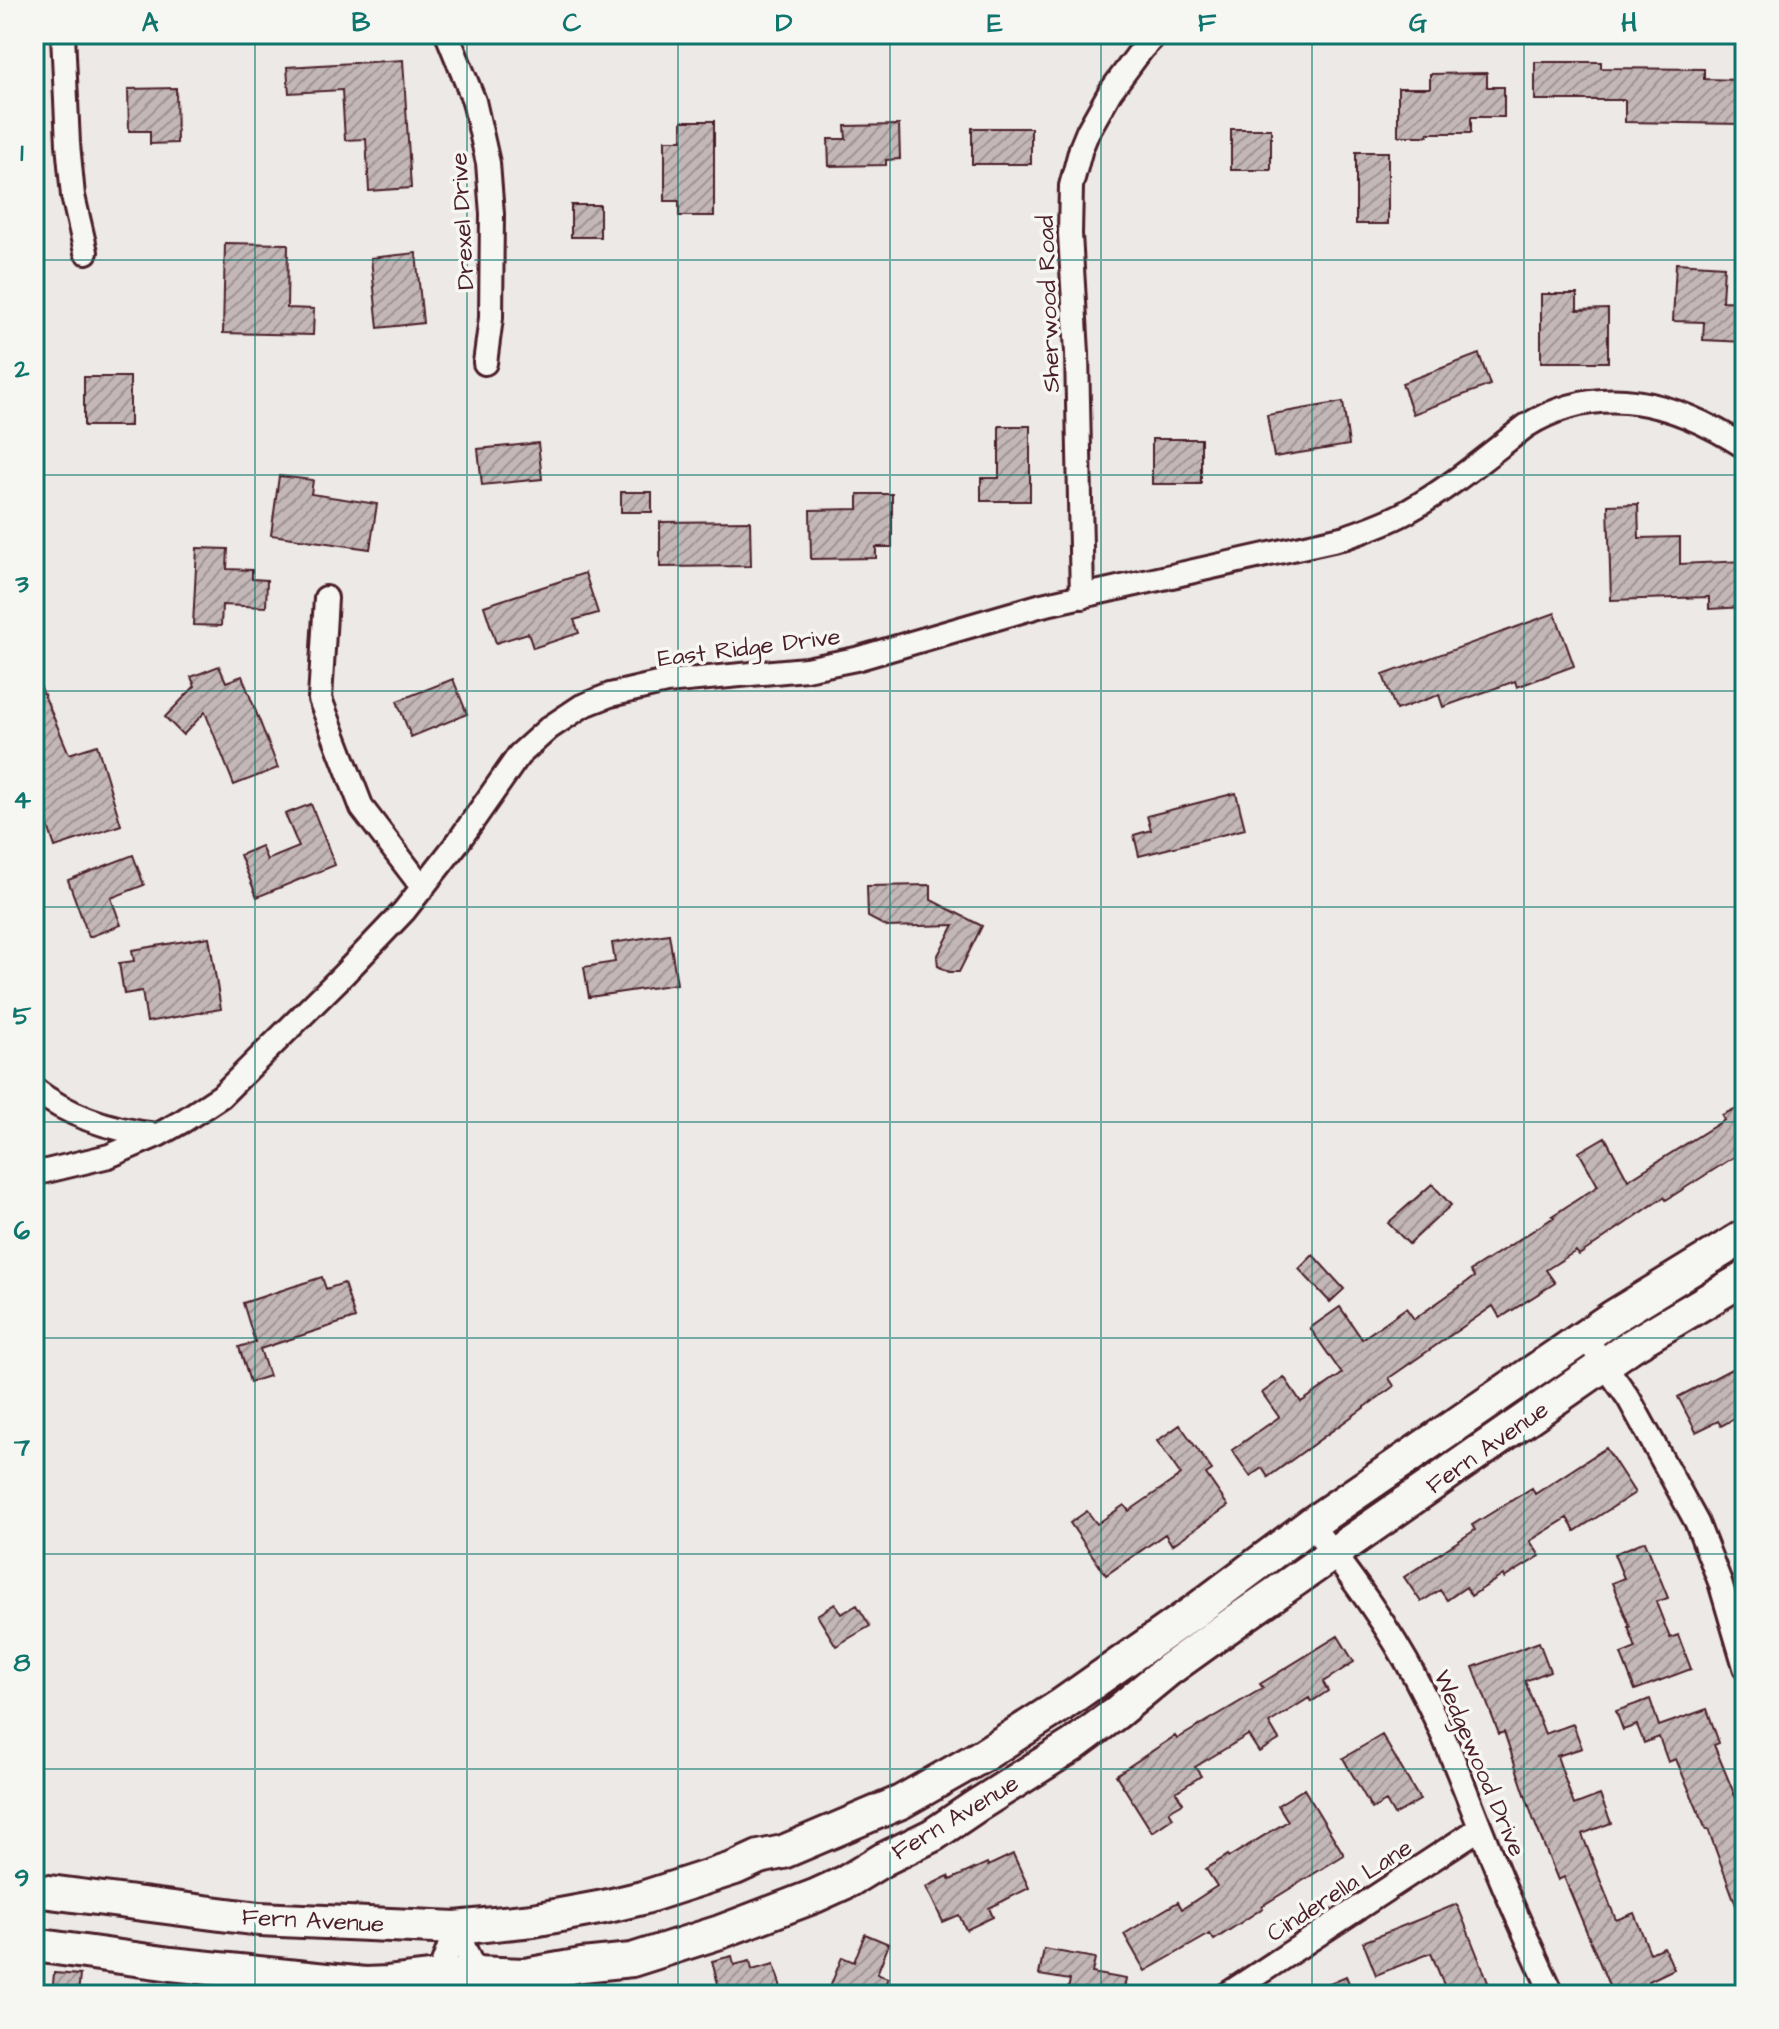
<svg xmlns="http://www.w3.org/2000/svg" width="1779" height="2029" font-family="'Architects Daughter',sans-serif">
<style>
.building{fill:url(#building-hatch);stroke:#4a1f2b;stroke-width:2}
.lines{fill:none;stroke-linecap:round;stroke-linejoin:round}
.street-casing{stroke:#4a1f2b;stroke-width:28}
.secondary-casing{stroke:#4a1f2b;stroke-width:38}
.street{stroke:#f6f6f2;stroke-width:22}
.secondary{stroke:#f6f6f2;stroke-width:32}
.grid{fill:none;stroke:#0f766e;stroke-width:2;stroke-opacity:0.55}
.labels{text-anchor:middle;stroke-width:7;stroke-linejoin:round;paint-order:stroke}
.street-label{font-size:24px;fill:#4a1f2b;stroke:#f6f6f2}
.neatline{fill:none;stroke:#0f766e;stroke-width:3}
.grid-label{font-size:26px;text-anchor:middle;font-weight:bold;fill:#0f766e}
</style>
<defs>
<pattern id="building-hatch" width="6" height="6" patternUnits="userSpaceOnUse" patternTransform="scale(2)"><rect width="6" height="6" fill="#c4b7b7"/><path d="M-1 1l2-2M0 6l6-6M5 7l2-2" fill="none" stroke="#a19495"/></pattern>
</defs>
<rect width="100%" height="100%" fill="#ece9e6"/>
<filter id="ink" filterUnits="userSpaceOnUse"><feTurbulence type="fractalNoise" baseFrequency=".0125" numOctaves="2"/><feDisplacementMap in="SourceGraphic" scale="16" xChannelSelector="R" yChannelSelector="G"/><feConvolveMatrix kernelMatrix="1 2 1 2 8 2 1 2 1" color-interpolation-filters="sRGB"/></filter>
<g filter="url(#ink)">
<!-- building -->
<path class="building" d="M403,60l8,128 -42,3 -3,-52 -21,1 -3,-50 -53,3 -2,-26z
M1535,62h66v6l103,1v10l36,1v44l-115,-2v-22h-90z
M1487,73v14h17v30h-33v16h-43v3h-30v-48h32v-14z
M176,88l1,55 -27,1v-13h-21l-1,-42z
M682,121h32v95h-35v-15h-14v-61h17z
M899,125l1,34 -14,1v5l-57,1 -1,-27h18l-1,-13z
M972,128h59v36h-59z
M1231,129h40v41h-40z
M1356,152h32v72h-32z
M571,205h29v32h-29z
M225,243l63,1 -1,64 27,1 -1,26 -90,-2z
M416,253l7,70 -45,5 -7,-70z
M1676,263l48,3 -2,35 23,1v40l-42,-2 1,-18 -31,-1z
M1541,294h36v16l31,-1v53h-67z
M1479,354l11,31 -77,29 -11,-31z
M84,377h46v49h-46z
M1343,402l6,43 -75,12 -7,-42z
M999,426h31v75h-49v-23h18z
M1152,439h49v45h-49z
M538,443l4,36 -60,6 -4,-36z
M279,476l34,4 -2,14 66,10 -7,45 -99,-14z
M621,492h31v20h-31z
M858,494h34v53h-16v11l-65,1 -1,-49 48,-1z
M1638,504l1,34 41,-1v27l65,-3v46l-36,2v-12l-98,3 -3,-95z
M750,521l1,45 -91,1v-45z
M197,548l31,1 -1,20 25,1v9l15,1 -1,27 -44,-2 -1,21 -28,-1z
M585,573l13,40 -24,7 5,13 -46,15 -5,-15 -32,10 -12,-37z
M1555,613l19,53 -57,21 -2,-6 -72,26 -4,-12 -43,15 -13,-35z
M219,666l7,16 16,-6 36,92 -44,17 -29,-73 -22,23 -18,-18 30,-31 -4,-9z
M34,671l35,83 28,-9 24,80 -66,22 -21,-64z
M453,679l14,35 -56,23 -14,-36z
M1236,793l9,36 -106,27 -5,-21 17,-5 -4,-14z
M311,804l24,61 -78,32 -17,-42 21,-9 6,14 32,-13 -14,-33z
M133,855l11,30 -33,13 10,27 -32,12 -21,-57z
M931,885v15l51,26 -23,46h-10l-11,-6 -1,-9 17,-32 -67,2 -19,-10 -1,-31z
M669,934l8,50 -88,13 -5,-30 31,-5 -3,-19z
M209,937l12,72 -74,13 -5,-31 -18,3 -5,-31 15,-2 -2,-11z
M1745,1104v46l-79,50 -2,-3 -85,58 -3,-4 -30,19 9,13 -55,35 -7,-12 -104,72 5,8 -126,91 -6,-9 -12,8 -18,-26 47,-33 -17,-24 22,-16 17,25 41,-28 -32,-46 30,-21 22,32 44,-31 8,11 60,-42 -4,-6 84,-54 -2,-1 46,-30 -19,-34 26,-15 23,43 96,-60 -2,-5z
M1432,1184l19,21 -42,39 -21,-21z
M1313,1255l31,34 -14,13 -31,-33z
M322,1277l4,12 18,-6 11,35 -95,31 9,27 -19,6 -11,-35 16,-5 -12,-39z
M1745,1362v51l-24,13 -3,-5 -22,11 -18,-35z
M1180,1425l32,45 -6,4 22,32 -56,39 -7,-11 -59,41 -36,-52 17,-12 10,13 27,-19 5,6 52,-36 -24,-34z
M1606,1448l29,45 -60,38 -8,-13 -37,23 10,15 -36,22 -1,-3 -32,21 -5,-9 -19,13 -7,-10 -19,12 -17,-25 71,-47 -3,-5 60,-37 3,6z
M1645,1541l23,57 -12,4 14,36 8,-3 13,34 -56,21 -14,-36 15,-6 -8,-21h2l-18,-44 12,-5 -10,-24z
M835,1604l6,10 16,-9 13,21 -34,20 -19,-31z
M1338,1636l16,26 -31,20 5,9 -17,11 -2,-4 -40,25 10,17 -20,12 -11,-17 -53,32 6,9 -25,16 7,11 -14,8 4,7 -21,14 -36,-57 59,-39 2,3 86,-51 -3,-4z
M1539,1642l11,29 -25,10 20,53 28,-10 9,24 -25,8 17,49 26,-10 11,28 -29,11 34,86 18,-7 16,40 14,-6 10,22 -25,12 6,14h-42l-49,-118 -6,3 -24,-59 -30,-89 -5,2 -26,-67z
M1650,1699l9,27 48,-17 12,34 -5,2 31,75v103l-2,1 -35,-95 -2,1 -30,-71 -8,3 -9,-25 -15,6 -7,-18 -14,5 -7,-19z
M1382,1735l38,65 -26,15 -8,-14 -14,8 -29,-51z
M1304,1789l40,66 -82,51 1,2 -49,32 -4,-6 -65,37 -21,-37 54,-32 4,7 35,-23 -11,-17 22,-14 1,2 59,-36 -10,-16z
M1013,1854l16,34 -40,20 4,9 -27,13 -7,-15 -16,7 -17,-35 22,-11 2,4 37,-17 1,3z
M1457,1904l36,91h-45l-17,-42 -55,22 -13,-33z
M865,1934l24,10 -12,30 11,4 -7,17h-54l15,-38 12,5z
M1044,1949l51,9 -3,15 34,6 -3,16h-56l3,-15 -31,-5z
M732,1956l2,9 16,-4 2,9 22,-6 9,31h-62l-9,-34z
M54,1973l26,2 -2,20h-26z
M1346,1976l8,19h-52z"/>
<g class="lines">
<!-- street casing -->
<g class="street-casing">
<path id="street" d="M63,34l5,110 5,52 13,56
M447,34l27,67 14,62 4,51 -1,104 -6,45
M1082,597l-5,-244 -7,-119 1,-48 10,-38 7,-17 22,-39 32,-43 14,-15
M326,598l-6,101 42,109 61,80
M34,1089c36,28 78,41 123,46
M34,1174l75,-18 49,-21 25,-14 38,-25 122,-121 61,-64 54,-69 61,-87 30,-27 33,-22 28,-11 56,-13 140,-13 50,-10 186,-54 304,-68c22,-8 44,-15 64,-27 41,-23 78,-55 116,-84 75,-46 149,-24 219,21
M1585,1337l44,62 68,124 23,59 25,85
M1311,1524c38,50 77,101 106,157 25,47 43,96 63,146 22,57 47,113 73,168
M456,1928l19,45 2,22
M439,1995l-1,-18 18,-49
M1226,1995l254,-167"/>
</g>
<!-- secondary casing -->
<g class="secondary-casing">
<path id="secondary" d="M34,1890l225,29 197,9 77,-8 71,-13 38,-9 93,-30 24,-11 24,-5 118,-50 81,-46 78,-50 135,-95 116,-87 302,-207 132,-81
M34,1945l137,19 194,20 23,-1 87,-10 50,2 57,-10 50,-5 88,-28 95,-36 33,-15 36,-22 49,-24 43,-29 97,-61 43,-32 52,-43 71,-51 392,-273 114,-68"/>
</g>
<!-- street -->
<use href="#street" class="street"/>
<!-- secondary -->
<use href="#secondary" class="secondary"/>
</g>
</g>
<!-- grid -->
<path class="grid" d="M255,34v1961M467,34v1961M678,34v1961M890,34v1961M1101,34v1961M1312,34v1961M1524,34v1961M34,260h1711M34,475h1711M34,691h1711M34,907h1711M34,1122h1711M34,1338h1711M34,1554h1711M34,1769h1711"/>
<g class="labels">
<!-- street labels -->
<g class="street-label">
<text transform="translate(462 221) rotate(-93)" y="8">Drexel Drive</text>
<text transform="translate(1048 304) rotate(-92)" y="8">Sherwood Road</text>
<text transform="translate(749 647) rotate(-7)" y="8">East Ridge Drive</text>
<text transform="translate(1487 1447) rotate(-35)" y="8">Fern Avenue</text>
<text transform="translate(1480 1763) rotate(67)" y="8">Wedgewood Drive</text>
<text transform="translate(955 1817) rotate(-31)" y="8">Fern Avenue</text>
<text transform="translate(1339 1890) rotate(-33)" y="8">Cinderella Lane</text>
<text transform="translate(313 1920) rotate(3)" y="8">Fern Avenue</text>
</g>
</g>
<!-- margin -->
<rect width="1779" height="2029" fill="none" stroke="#f6f6f2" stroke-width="88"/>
<rect x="44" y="44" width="1691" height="1941" class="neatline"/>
<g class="grid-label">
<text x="150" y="31">A</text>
<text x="361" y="31">B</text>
<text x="572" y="31">C</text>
<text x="784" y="31">D</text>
<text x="995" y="31">E</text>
<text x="1207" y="31">F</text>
<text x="1418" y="31">G</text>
<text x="1629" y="31">H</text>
<text x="22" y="161">1</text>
<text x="22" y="377">2</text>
<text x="22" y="592">3</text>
<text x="22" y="808">4</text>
<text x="22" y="1024">5</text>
<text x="22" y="1239">6</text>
<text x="22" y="1455">7</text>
<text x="22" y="1671">8</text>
<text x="22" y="1886">9</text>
</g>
</svg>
